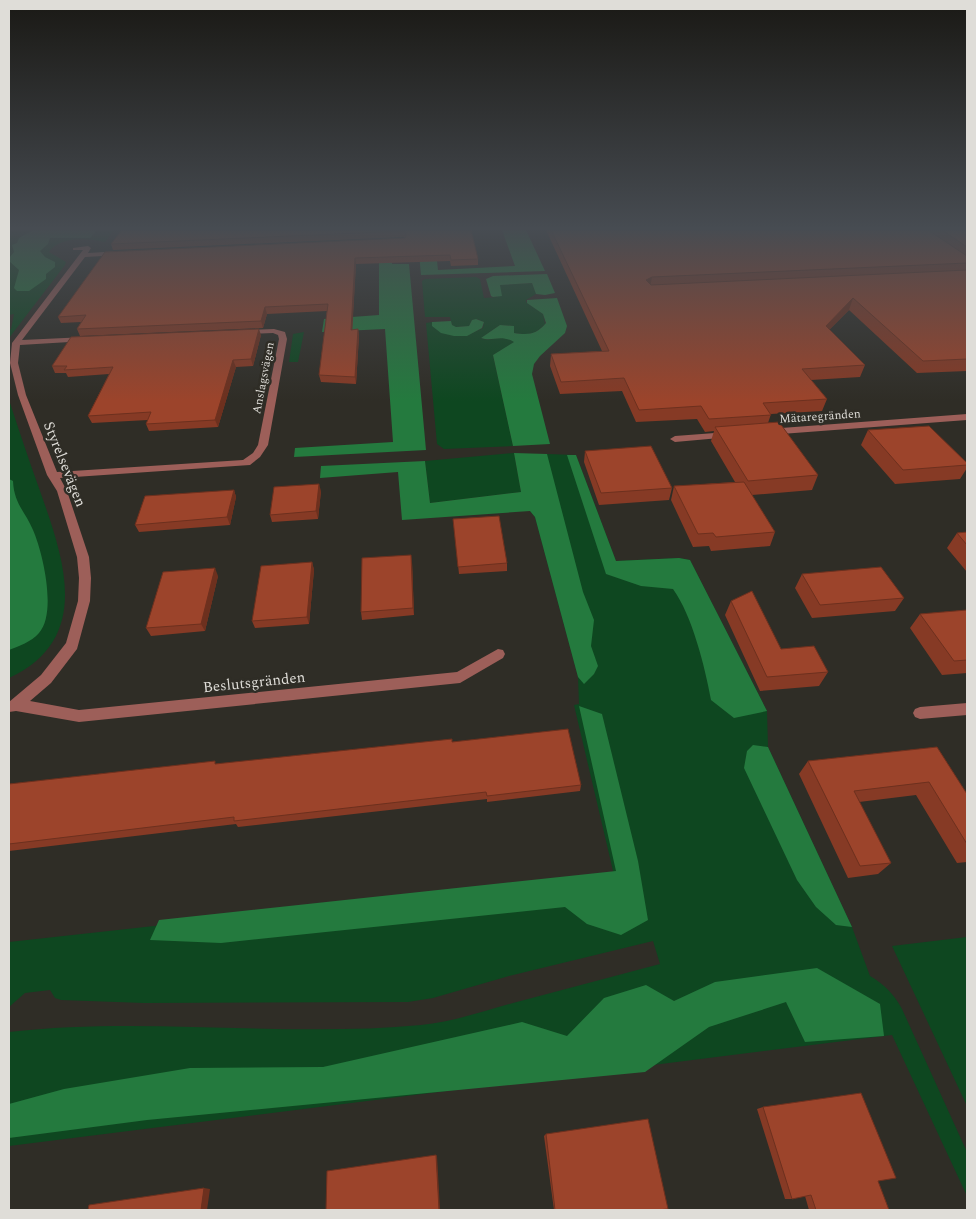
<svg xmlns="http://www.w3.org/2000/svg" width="976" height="1219" font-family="Spectral,serif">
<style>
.green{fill:#0e4720}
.forest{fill:#247a3e}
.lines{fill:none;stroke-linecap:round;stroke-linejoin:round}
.minor{fill:#9d5f59;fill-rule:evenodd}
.wall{fill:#863a25}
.shaded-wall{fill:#6d301e}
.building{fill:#9c442b;stroke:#6d301e}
.labels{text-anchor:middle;stroke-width:5;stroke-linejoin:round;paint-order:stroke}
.far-street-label{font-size:12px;fill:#dfddd8;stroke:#2f2d26}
.street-label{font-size:15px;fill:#dfddd8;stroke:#2f2d26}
</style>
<rect width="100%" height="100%" fill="#2f2d26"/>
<!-- green -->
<path class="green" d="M9,230h105l-9,12c-17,-4 -46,-6 -56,10l17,10 -1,3 -56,73v-8l2,-1 3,-15 -5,1z
M476,277l4,2 4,19 13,-1 2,-12 33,-2 4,11 -10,6v2l17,12 2,10c-10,11 -17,11 -31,9v-7l-14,-1 -19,13c12,5 17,-5 34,4l-22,13 20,91 -69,3 -7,-5 -11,-121 6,-1v4l34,10 17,-8 1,-6 -7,-3 -5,1 -3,6 -14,1 -3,-2 -2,-8h-25l-3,-36 3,-2z
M304,332l-6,30h-9l4,-28z
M9,400c10,30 20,61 31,91 24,68 53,148 -31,187z
M514,453l7,39 -91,11 -5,-42z
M547,454l29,1 40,106 63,-3 11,2 77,151 1,36 84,180 18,49c15,9 23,17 32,33l65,143v44l-75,-161 -883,111v-114c136,-16 275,6 412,-7 31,-3 63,-14 92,-22 49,-13 98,-26 147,-39l-7,-23 -144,35 -76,22 -25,4 -264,1 -83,-3 -6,-2 -5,-8 -25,3 -16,14v-65l605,-67 -40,-170 5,-1 -1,-27 -43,-160 -5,-6 10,-15z
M967,937v169l-75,-160z"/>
<!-- forest -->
<path class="forest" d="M97,230l-7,8h-40l-2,6 -8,7 5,6 10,5v5l-9,7v5l-17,12h-12l-3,-3 5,-18 -10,-9v-3l5,-6 -2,-7 5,-2 2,-5 14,-8z
M502,230h24l19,41 -124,4 -2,-22 17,-1 2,18 77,-4z
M379,254l13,2v8h17l17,186 -132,7 1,-9 98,-6 -8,-113 -63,3 2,-13 55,-4z
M547,274l8,19 -10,2 -9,-1 -4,-11 -32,2 2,11 -9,1 -2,-1 -5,-17 7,-3z
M557,298l10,28 -2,7 -25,23 -6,8 -2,10 18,70 -37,2 -20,-91 21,-13c-14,-8 -21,0 -33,-4l19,-13 14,1v7c14,2 22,2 32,-10l-3,-9 -16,-11v-3z
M476,319l8,3 -2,6 -15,8h-13l-13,-3 -9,-7v-4l19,-1 1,4 4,2 13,-1 3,-6z
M514,453l33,1 36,138 11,28 -3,26 7,20 -4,8 -10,10 -6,-7 -43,-160 -5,-6 -128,9 -4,-48 -78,6 1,-12 104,-5 5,42 91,-11z
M567,455h9l40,106 63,-3 11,2 77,151 -33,7 -23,-18c-6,-33 -19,-85 -38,-111l-32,-3 -35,-12z
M9,479l4,2c1,23 12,30 20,49 10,23 24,83 6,103 -8,9 -20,13 -30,17z
M579,706l23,8 36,147 10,59 -27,15 -34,-11 -22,-17 -344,36 -71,-3 9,-20 457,-49z
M753,745l15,2 84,180 -16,-2 -20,-18 -19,-27 -53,-112 3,-17z
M817,968l63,36 4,32 -79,6 -19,-40 -77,25 -64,45 -498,48 -138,18v-34l55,-15 126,-21 133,-1 199,-45 45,14 37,-38 42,-13 28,16 41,-19z"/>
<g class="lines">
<!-- minor -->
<path class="minor" d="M88,246l3,2 -3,5 32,-2 3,2 -3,2 -35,2 -63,83 64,-3 4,2 -4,2 -66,4 -2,18 8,32 31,77 186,-12 10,-7 5,-8 21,-106 -1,-4 -5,-2 -30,1 -4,-2 4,-2 31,-1 11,3 2,7 -19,106 -8,12 -10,8 -190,13 7,13 22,66 2,21 -1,23 -13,48 -26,34 -21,18 49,9 378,-38 41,-23 5,1 2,4 -2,4 -43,25 -381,39 -63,-11 -7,1v-10l32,-27 25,-32 12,-42 1,-23 -2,-21 -20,-66 -10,-16 -29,-80 -8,-32 2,-20 71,-93h-10v-2z
M967,414v6l-199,15 -5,-3 5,-3z
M728,432l3,1v4l-56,5 -5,-3 5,-3z
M967,703v12l-47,4 -5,-2 -2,-4 2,-4 5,-2z"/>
</g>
<!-- wall -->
<path class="wall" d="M122,230h349l7,29v6l-27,1 -1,-5 -94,3 -4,66 6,-1 1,7 -3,48 -35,-2 -2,-7 8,-64 -60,3 -4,14 -183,8 -3,-7 4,-7 -20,1 -3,-6 347,-79 -2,-1 -290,13 -2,-6z
M546,230h421v141l-50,2 -68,-63 -20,20 36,35 -5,12 -49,3 16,19 -5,12 -51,3 -3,9 50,52 -6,15 -60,5 23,37 -5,14 -59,5 -2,-5 -16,1 -22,-47 3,-14 61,-4 -24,-41 3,-10 -9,1 -8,-13 -61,3 -14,-31 -62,3 -10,-28 1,-12 51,-3z
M261,335l-8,31 -17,1 -18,60 -69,4 -3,-7 2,-4 -56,3 -4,-7 21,-42 -41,3 -2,-4h-11l-3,-7z
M868,430l99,33v5l-7,11 -65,5 -34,-39z
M585,451l87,37 -3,12 -70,5 -15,-43z
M234,490l2,7 -6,28 -91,7 -4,-7z
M321,491l-3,28 -46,3 -2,-7z
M453,519l54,44v8l-48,3z
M967,532v40l-20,-24 10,-15z
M312,562l2,8 -5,54 -54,4 -3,-7z
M412,562l2,53 -52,5 -1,-8z
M802,574l102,24 -9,13 -83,7 -17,-30z
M218,576l-13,55 -54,5 -5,-8z
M731,601l50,48 47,23 -9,14 -59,5 -35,-76z
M967,610v63l-25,2 -32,-47 10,-14z
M452,742l129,43 -1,6 -93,11v-3l-249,28 -2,-3 -227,27v-67z
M937,747l30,47v68l-10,1 -41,-68 -57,7 32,61 -13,11 -30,4 -49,-104 9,-13z
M763,1107l126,103h-80l-4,-14 -13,3h-7l-28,-90z
M546,1134l111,76h-103l-10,-74z"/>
<!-- shaded-wall -->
<path class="shaded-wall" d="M355,258l1,6 -4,72 -1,-6z
M652,277l-2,11 -4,-8z
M853,298l-4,12 -28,28 5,-12z
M265,307l2,7 -4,14 -2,-7z
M259,329l2,6 -8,31 -2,-7z
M358,329l1,7 -3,48 -1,-7z
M233,360l3,7 -18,60 -3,-7z
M319,484l2,7 -3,28 -2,-8z
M234,490l2,7 -6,28 -3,-8z
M411,555l1,7 2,53 -1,-7z
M312,562l2,8 -5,54 -2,-7z
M215,568l3,8 -13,55 -4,-7z
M436,1155l1,1 3,54h-1z
M204,1188l6,1 -3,21h-6z"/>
<!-- building -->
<path class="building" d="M122,230h349l7,29 -27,1 -1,-5 -95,3 -4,72 7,-1 -3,48 -36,-2 9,-71 -63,3 -4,14 -184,8 9,-14 -28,2 47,-65 300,-14 1,-2 -1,-4 -3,-1 -291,13z
M551,230h377l39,26v7l-315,14 -6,3 5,5 316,-15v89l-44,2 -70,-63 -27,28 39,39 -63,4 25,30 -64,4 8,12 -62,4 -8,-13 -62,4 -15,-32 -63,4 -10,-28 58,-3z
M942,230h25v17z
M259,329l-8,30 -18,1 -18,60 -69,4 5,-12 -63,4 25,-49 -49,3 3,-4h-15l19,-29z
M779,422l39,53 -70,6 -33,-54z
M929,426l38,37v2l-64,5 -35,-40z
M651,446l21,42 -71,5 -16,-42z
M744,482l31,50 -59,5 -3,-4 -15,1 -24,-48z
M319,484l-3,27 -46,4 4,-28z
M234,490l-7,27 -92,8 10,-29z
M499,516l8,47 -49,4 -5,-48z
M967,532v13l-10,-12z
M411,555l2,53 -52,4 1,-54z
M312,562l-5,55 -55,4 9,-55z
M881,567l23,31 -84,7 -18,-31z
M215,568l-14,56 -55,4 17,-56z
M752,591l29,58 33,-3 14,26 -61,5 -36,-76z
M967,610v50l-13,1 -34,-47z
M568,729l13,56 -94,11 -1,-4 -252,29v-4l-225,27v-60l206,-23v3l237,-25v3z
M937,747l30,47v50l-38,-62 -75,9 37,72 -31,3 -52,-105z
M861,1093l35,85 -18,3 11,29h-73l-5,-15 -19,4 -29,-92z
M648,1119l20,90 -11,1h-102l-9,-76z
M436,1155l3,55h-113l1,-39z
M204,1188l-3,22h-113l1,-5z"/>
<!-- sky -->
<linearGradient id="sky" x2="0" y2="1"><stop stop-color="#1a1915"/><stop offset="0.57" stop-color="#474c52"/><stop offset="1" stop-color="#474c52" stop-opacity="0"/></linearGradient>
<rect width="976" height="401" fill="url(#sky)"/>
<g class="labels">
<!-- far-street labels -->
<g class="far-street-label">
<text transform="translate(263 378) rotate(-79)" y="4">Anslagsvägen</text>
<text transform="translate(820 416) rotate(-4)" y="4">Mätaregränden</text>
</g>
<!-- street labels -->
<g class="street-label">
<text transform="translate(65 464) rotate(68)" y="5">Styrelsevägen</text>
<text transform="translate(254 682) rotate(-6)" y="5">Beslutsgränden</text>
</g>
</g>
<!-- border -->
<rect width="976" height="1219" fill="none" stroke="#dfddd8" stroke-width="20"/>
</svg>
